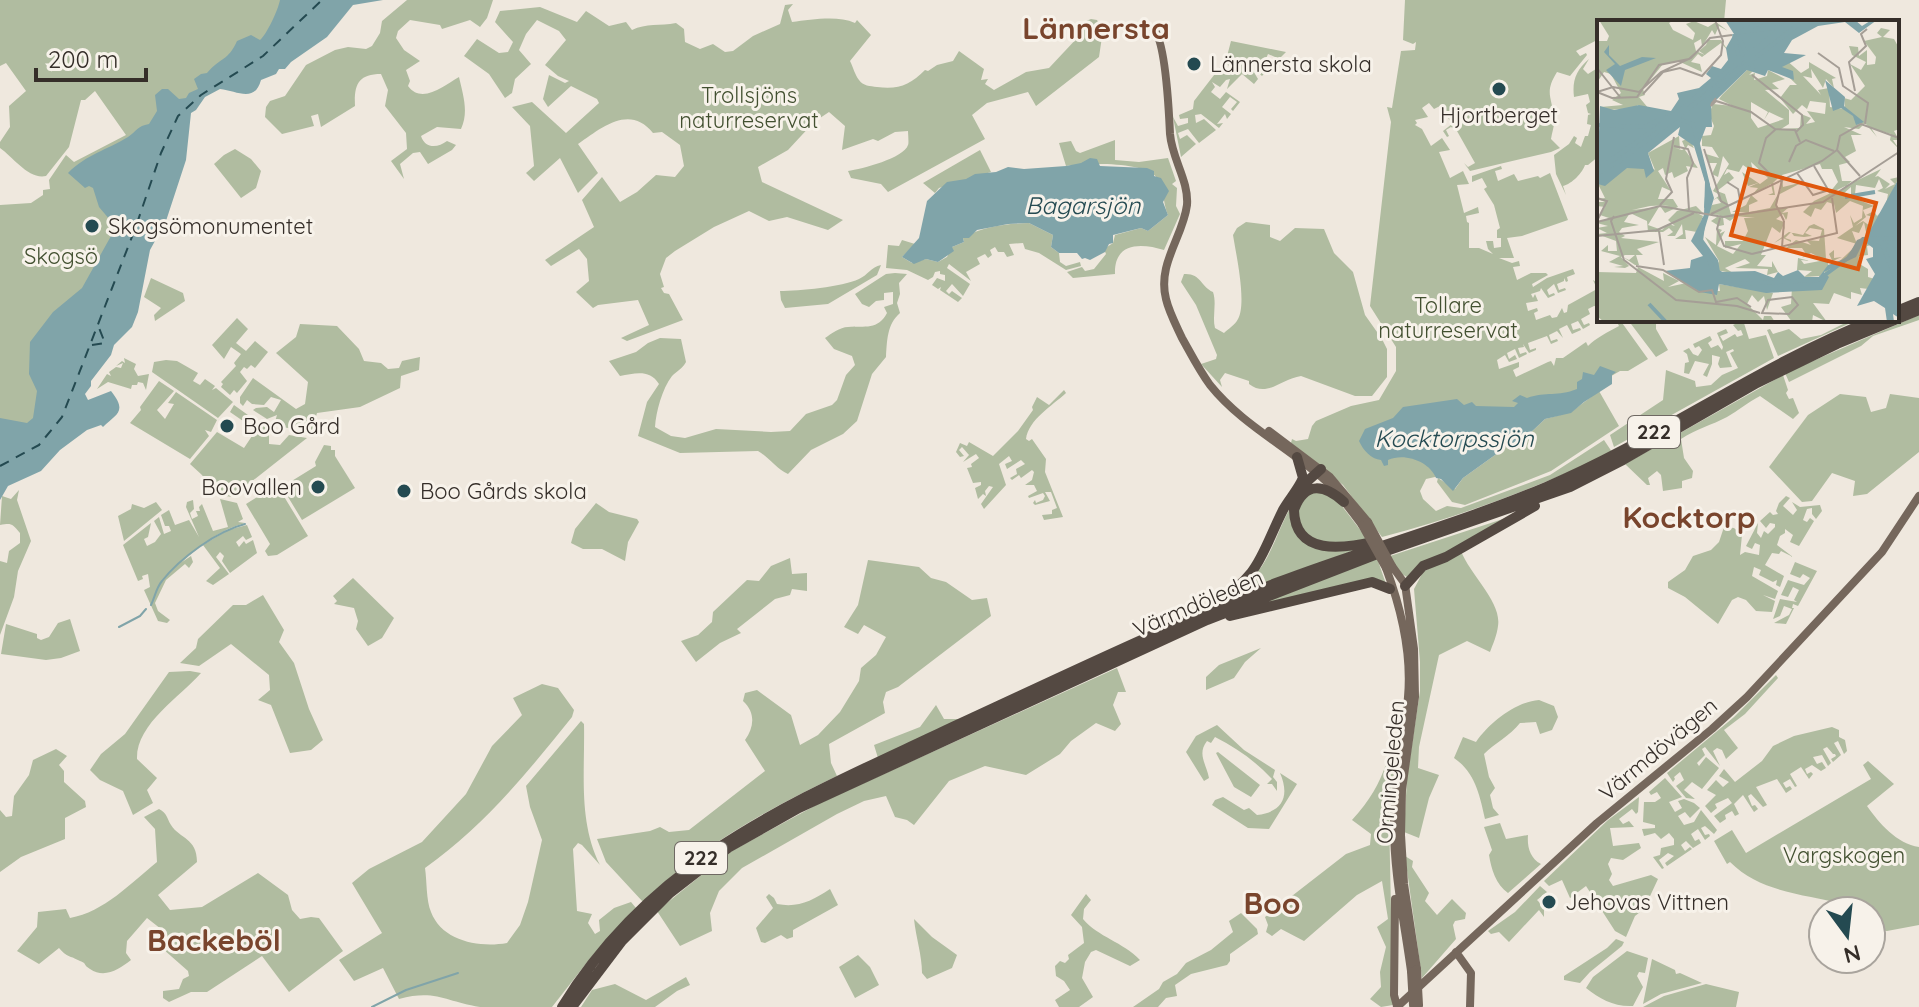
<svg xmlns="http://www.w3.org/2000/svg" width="1919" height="1007" font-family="Quicksand,sans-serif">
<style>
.green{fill:#b0bca0}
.water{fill:#80a4a9}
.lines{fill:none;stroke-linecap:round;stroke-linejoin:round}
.stream{stroke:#80a4a9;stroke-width:2}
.ferry{stroke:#244a51;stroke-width:2;stroke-dasharray:10 8;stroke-linecap:butt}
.major{stroke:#75675c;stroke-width:8}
.highway{stroke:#544942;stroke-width:10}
.major-bridge{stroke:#75675c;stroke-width:8}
.poi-dot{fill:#244a51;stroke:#f7f2ea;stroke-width:3}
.labels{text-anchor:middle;stroke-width:6;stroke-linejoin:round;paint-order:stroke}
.shield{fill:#f7f2ea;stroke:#6f6963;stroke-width:2}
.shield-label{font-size:20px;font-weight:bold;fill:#352e29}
.poi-label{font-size:22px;fill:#352e29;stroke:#f7f2ea;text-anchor:start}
.park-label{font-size:22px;fill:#425030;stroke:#f7f2ea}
.street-label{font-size:22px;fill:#352e29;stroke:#f7f2ea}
.water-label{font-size:24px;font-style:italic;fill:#244a51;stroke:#f7f2ea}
.district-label{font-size:30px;font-weight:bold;fill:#79452d;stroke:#f7f2ea}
.inset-river{fill:none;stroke:#80a4a9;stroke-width:4}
.inset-road{fill:none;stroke:#a59e96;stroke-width:2}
.view{fill:#df570d;fill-opacity:0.15;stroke:#df570d;stroke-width:4}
.inset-edge{fill:none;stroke:#352e29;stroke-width:4}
</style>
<rect width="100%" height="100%" fill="#efe8de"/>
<!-- green -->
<path class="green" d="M0,0h291l16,14 -120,93 -133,318 -54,35v-255l31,-2 12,-8v-5l7,-1 -1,-9 17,-25 8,7 52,-27 -31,-44 -10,9h-4l-12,47 -23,29c-17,4 -33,-19 -46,-28v-6l10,-15 -1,-21 17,-15 -20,-28 -6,3z
M407,0h86l-6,18 -7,9 -10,-7 -28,9 -2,-4 -30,-5 -12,11 -2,7 8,12 16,11 -14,9 4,11 -2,5c14,19 37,-1 51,-9 4,18 10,35 2,52l-24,-2 -16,9c4,13 17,12 26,5l9,4 -4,5 -24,14 -8,-12 -7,1 -13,11 4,15 -13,-18 16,-12 -1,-16 -21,-27 3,-16 -7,-16c-23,0 -27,11 -26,32l-34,21 -3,-13 -7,2 3,10 -32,8 -17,-17 1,-10 4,-6 15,-5 21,-31 29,-15 13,-3 18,2 6,-3 8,-13 2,-12z
M1405,0h321l-2,22h-125v17l-23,12 4,5 6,-3 1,2 -17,21 -13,-4c-13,21 -5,24 -3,46 1,7 -2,14 -3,21l9,9 -9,4 -81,19 -6,-8 4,4 7,-4 -18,-32 -6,-4 -5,3 3,6 -2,1 -4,-6 9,-7 -12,-18 -6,3 -5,-6 -7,5 6,9 -13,3 2,3 -2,2 7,4 9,17 11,-8 8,12 -11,2 11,26 13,-7 6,13 -12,1 7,28 14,-6 1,6 -13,3 1,6 2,1v25h10l14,6 -5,-5 -2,-8h7l1,7 7,-1v-9h-4v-8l3,-2 -6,-23 -10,-16 3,-2 -5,-9 -10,4v-6l29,-10 1,3 -7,2 3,10 16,-7 4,7 20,-5 2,2 10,-5 18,47 -46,16 -15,2 7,20h-15l13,5 7,-2 1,5 -7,1 4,13 14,-7h15l2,2 -16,9 1,3 14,-9 26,-9 2,5 -8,3 1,4 -2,1 -2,-4v3l-7,3 2,6 6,-2 1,2 -8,3 -4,-9 -7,6 2,5 5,-2 1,2 -7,3 -7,-10 -1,3 -9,3 2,4 2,-4 3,7 6,-1 -18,3 2,8 9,-3 1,3 -4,2 2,7 14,-5 2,3 5,-1 5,-9 2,5 3,-1 1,-7 29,-16 -4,-9 6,4v23l-5,-1 -6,3 2,5 -9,5 3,6 5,-2 1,2 -7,4 -5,-8 -7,3 2,6 7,-2 1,2 -9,4 -5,-9 -8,4 4,9 -6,-7 -8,4 2,6 6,-2 1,2 -7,3 -4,-8 -19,7 2,7 6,-2v2l-7,3 -6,-9 1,3 -6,1 2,6 6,-2 1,2 -8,4 -4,-9 -8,4 2,6 6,-4 2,4 -8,3 -4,-7 -8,5 2,9 20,-7v5l-6,3 3,7 32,-15 3,-1 3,5 2,-8h7l23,-16 2,4c8,-8 20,-14 31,-20l-3,-6h4l28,39 -20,12h-8l-185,106 -9,2 -6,12 3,8 13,12 11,-5 14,2 89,-33 54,-35 8,12c-74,36 -151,64 -230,85l-39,-52 -52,-42 1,-4 4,2 12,-2 4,-13 4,-5 35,-15 28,-6 17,-29v-24l-26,-41 21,-184 -4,-15 5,1 9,-57 14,-1 1,-8 -3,2 -10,-4z
M793,4l-5,6 4,12c19,-2 45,-7 63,1l2,-3 14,15 -21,26c3,6 5,14 9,19 4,6 11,6 18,7 21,3 33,-2 48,-17l3,1 9,-6 16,-4 6,-10 25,18 -3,11 7,-1 -3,5 9,6 32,-18 23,-4 30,-32v-12l12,-5 6,1 6,10 -4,27 -63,49 -8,-14 -41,11 -15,12 13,24 -97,53 -7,-8 -30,-6 -3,-7c14,-2 56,-13 60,-26 1,-1 0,-12 0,-14l-13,1 -17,9 -5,-2 -31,11 3,-24 -16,-14 -15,10 -26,28 -30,17 4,15 81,38 -15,10 -41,-13 -18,4 -20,-10 -35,16 -39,24 -9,7 -6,16 4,13 -3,1 3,5 5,1 14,26 -56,21 -6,-3 28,-13 -11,-25 -40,5 -5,3 -17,-16 13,-11 -2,-22 -8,-10 -28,17 -6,-6 49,-33 -12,-27 20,-23 18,25 17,-10 19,-17 19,2 9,-11 -4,-21 -18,-13 -9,1c-23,-29 -51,-6 -75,11l20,29 -20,20 -18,-35 -26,23 -8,-8 8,-7 -4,-40 -18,-19 20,-5 34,31 33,-30 -2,-4 -26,-13 -23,21 -5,-8 6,-24 16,8 4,-2 -11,-5 -13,-11 21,-25 -7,-9 -22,-11 -11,14 -7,16 12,14 -16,15 -3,14 -7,5 -16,-24 -25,-18 13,-17 22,14 9,-1 5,-10 -18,-20 5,-11 40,-4 37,15 9,-11 23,15 17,-4 6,8c14,-7 28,-4 44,-7l8,6 1,13 15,7 13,-5 12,8 8,-1 20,-15 27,-12 5,-19z
M1231,41l55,11 -12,12 -2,-2 3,-5 -7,-3 -3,7 6,5 -9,10 -3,-3 3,-8 -7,-4 -3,8 6,10 -4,5 -12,-10 -15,15 3,-10 -4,1 -6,7 -8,-5 3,5 -4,5 9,7 6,-7 14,10 -7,9 -2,-2 6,-7 -7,-5 -8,10 9,7 -4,5 -2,-5 -8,10 6,-1 -4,5 -18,-14 -6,1 1,8 8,-4 12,11 -17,13 -11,-14 -10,4 2,6 7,-4 9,9 -15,13 -8,-40 5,9 10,-3v-5l-8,1 -1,-4 14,-6 1,-8 27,-35 19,7 1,-3 -16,-6z
M1589,59l-6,10 5,5 11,-7v89l-11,9h-3c-2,7 -13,19 -22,21l3,9 -10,-21 -2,-19 15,-11 5,-8 3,2 -2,5 6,4 4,-11h3l3,-11 -4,-1 1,-9 3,-1 -3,-1 -2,-8 4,-3 -2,-8 -14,3c-2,-16 2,-27 15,-38z
M1115,140v20l24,2 29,-4 8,23 -4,3 5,4 -1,18 4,8 -16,36c-23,-7 -50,-8 -49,24l-42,4 -6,-6 15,-5 3,4 9,-2 12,-15 -2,-5 9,-6 2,-8 26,-7 7,3 20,-16c-5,-11 -4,-27 -11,-37 -11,-17 -72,-15 -91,-12l-7,-23 12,-2 5,10 4,2z
M235,149l16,10 10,12 -5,17 -15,10 -27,-34 10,-9z
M980,150l11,22 -52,16 -4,5 -12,-10z
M1246,222l24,3v12l10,4 15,-13 29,1 10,24 19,19 12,43 17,24 5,10v28l-15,19h-17l-54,-20c-20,3 -34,22 -52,8v-3l-24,-8 -5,7 2,7 -21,-23 15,-5 1,-4 -21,-50 -15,-23 3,-8c17,-1 16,12 29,18 4,12 -1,24 2,36l9,5c4,-4 11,-8 14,-14 9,-16 -2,-65 -5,-84l4,-7z
M1029,223l24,12 -2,12 8,6 1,9 6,4 14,-4 1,4 -15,4 -27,-17 -14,-4 -2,-6 -14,1 5,11 -7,2 -3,-5h-6l-3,-5 -5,3 2,5 -4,3 -3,-4 -8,4 3,6 -14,8 5,9 -22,-17 -2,4 23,16 -7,12 -11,-12 -6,7 3,3 3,-3 10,7 -4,4 -18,-12 1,-3 -3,2 -6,-4 5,-7 8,3v-6l-5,-1v-3l-5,1 -2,5 -5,3 -21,-10 -21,-2 2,-23 11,1 3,-6 13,4 -13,13 10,6 14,-4 12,3 9,-5 5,-10 12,-5 -1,-4c21,-12 42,-14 66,-15z
M881,265l-4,10 -49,29 -43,4 -4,-8 -1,-9c19,0 62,-4 79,-12 9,-4 12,-12 22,-14z
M895,273l12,1 -8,9 1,11 -3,9 3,10c-13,11 -13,28 -14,44l-14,17 -15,47 -14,13 -32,16 -23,24c-12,-5 -18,-16 -30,-23l-78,2 -42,-17 9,-34 12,-18c-9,-15 -24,-11 -39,-8l-11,-15 27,-9 12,-9 12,-5 21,1 5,23c-4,7 -9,9 -14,14 -10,13 -16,36 -17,51l16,9 14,2 31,-9 55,3 19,-1 16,-17 26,-9 5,-5 9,-25 9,-10 -3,-9 -18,-7 -9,-11c6,-4 15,-11 23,-11 17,-1 30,3 39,-14l-3,-6 9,-3v-12l-9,1v7l-8,1 -7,6 -7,-3 -7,-10 31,-20z
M151,278l32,15 2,8 -30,20 -1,-6 7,-7 -17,-11z
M1919,315v5l-46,16 -12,10 -72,36 -4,-9z
M237,318l11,11 -12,14 10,8 9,-10 13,11 -13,16 -4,-3 -4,4 -3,-2 -4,5 7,9 -10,12 -3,-3 -4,5 -9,-8 2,-3 -2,-2 15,-16 -2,-3 7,-9 -10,-7 -7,12 -12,-14z
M1628,320h35l-7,3v6l12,21 -12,7z
M1743,320l6,19 17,-4 8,23 -160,89 -4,-12 53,-35 3,-30 29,11 1,6 15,-2 11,-10 16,-7 -8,-15 4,-2 -1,-2 -7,3 6,15 -12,1 -2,-4 2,-7 -8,-2v9l-5,13 -4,-2 6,-11 -14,-3 -6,13 -5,-1 1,-10 4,-1 -2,-8 -4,-3 6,-3 4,6 5,2 4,-6 -3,-4 -4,2 -2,-4 17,-8 2,4 -4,3 3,5 7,-3 4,5 1,-3 -6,-14 9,-4 2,4 -8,3 3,5 12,-7 2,3 6,-2 -2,-5 -3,1 -5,-6z
M1851,320h6l-79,36 -11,-26 3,-1 3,5 16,-5 12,10 20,-4z
M300,324l37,2 22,23 5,12 17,2 7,6 11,-1 3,-7 18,-4 -1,13 -18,6 -1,12 -40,19 -43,6 -6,20 -37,-8 3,-10 -10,4 -14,-9 3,-2 11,-1 7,5 7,-12 -10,-3 -7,8 -12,-1 -5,-4 -4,6 -3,-3v-6l13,-19 43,31 9,-5 3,-22 -32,-29 20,-16z
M124,358l12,6 -2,5 4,7 11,-2 -3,16 -3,-7 -5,-1 -1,3h-5l-1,4 -23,-7 -11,7 10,-15 4,2 -2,-4 7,-5 5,1 2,-5 -7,3 6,-5 3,2z
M166,360l11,1 21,12 -5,8 7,4 5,-6 10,7 -3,4 4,-2 17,14 -15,16 -66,-46 2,-10z
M1783,375l5,15 -2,3 3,6 4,-1 6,15 -6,6 -33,-23c-12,6 -22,15 -33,21 -15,8 -31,12 -46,22l3,19 9,13 -1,7 -10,3v7l-19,3 -2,-16 -4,-4 -9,7 2,7h-3l-22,-21z
M159,381l15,10 -17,19 8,9 9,-15 -6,-1 8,-11 41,28 -6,12 -6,-2 4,6 -19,23 -60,-36 11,-13 -1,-3z
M1064,390l2,3c-14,13 -37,26 -40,46l3,2 3,-2 14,20 -1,13 18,45 -19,3 -2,-5 10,-1v-4l5,-2 -6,-16h-6l5,9 -15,4 -2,-2 2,-3 1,3 7,-3 2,-4 -2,-3 -14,5 -1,-2 9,-5 -3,-6h-9l7,-5 2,-8 -2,-2 -11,8 -2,-3 -7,5 -2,-2 7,-4 -1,-5 9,-5 -4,-4 -14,9 -2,-5 7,-3 -3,-5 -10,8 7,21 -22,24 -3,-5 12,-17 -4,-1 -4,5 1,5 -3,-2 -5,5 -3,-11 6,-3v-3l-8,1 -6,-15 5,-1 -1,-3 8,-6 -3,-4 -13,8 6,-7 -7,-8 -3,3 5,6 -4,1 -4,-5 4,-9 7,3 2,-4 24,14 25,-25 15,-21 -1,-3 5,-10 12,8z
M1599,391l20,35 -68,45 -86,34 -13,-3 -15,-20 1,-4 17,11 8,-11 46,-33h14l3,-8 19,-18 26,-7z
M1840,394l26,3 5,15 15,-4 4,-14 29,4v54l-52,42 -14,2 2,-15 -23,-8 -20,28 -10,1 -33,-35 39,-52z
M234,405l35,25v14l11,1 9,-10 18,3 -75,59 -18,-3 -12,-19 -12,-11 27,-32 27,16 12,-18 -26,-18z
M324,445l7,1v4h4v6l20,32 -53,32 -20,-33 34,-21 -1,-4z
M277,485l31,51 -31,19 -9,1 -3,-5 5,-7 -24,-40z
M19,490l-2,10 14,41 -13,30 -4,26 -14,38v-74l7,2 2,-12 11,-8v-10c-8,-10 -9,-10 -20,-8l2,-29 9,3z
M1315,491l20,6 33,43c-22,2 -45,6 -64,-6l-8,-23 12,-18z
M1786,496l4,2 -7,8 10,9 4,-5 -5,-8 8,5 20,-2 2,6 -6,8 -4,-5v-6l-5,1 -4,11 4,2 3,-4 4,3 -15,25 -9,-4 3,-7 -8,-6v4l-5,3 -3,9 16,12 -12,-6 -2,3 -7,-1 -7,12 19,11 -4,11 -4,-2 1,-5 -4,2 -14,-7 2,-5 -7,-3 -2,9 26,15 -3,8 -12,-4 12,6 -3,11 -16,-1 -10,-11 -8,-3 -6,3 -14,24 -33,-27 -17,-9v-6l17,-12 8,-14 18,-6 8,-8 5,-15 10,1 8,7 -2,20 5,-3 14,3 1,-10 -5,-2 -3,6 -6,-3 12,-23 -1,10 4,5 3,-7 4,3 7,-7v-3l-5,-1 -4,5 -6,-7 10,-9 3,3 5,-1 -2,-3 3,-8z
M1296,498l-3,29 11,15 64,3 -143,55c13,-11 28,-20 37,-34 14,-22 20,-47 34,-68z
M220,499l17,4 6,16 -5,3 7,1c-26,7 -43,21 -63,39l9,-6 2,6 -4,6 -4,-4 -19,16 -11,23 3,8 12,9 -3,3 -9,-2 -14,-31 6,-3 -2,-13 -6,2 1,3 -5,2 -15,-36 28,-22 -3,14 -4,2 3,7 8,-4 6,-8 -7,-13 5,-4 5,17 7,-3 -2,-5h-4l-4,-11 8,-5 6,15 14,-5 10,17 -13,-30 1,-5 6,-2 1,9 -4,4 2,6 6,-3 -2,-5h4l-1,-4 3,-3 11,27 15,-4z
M156,502l6,8 -38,31 -6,-25 13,-7 1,-5 12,4z
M596,503l13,9 28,7 2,3 -11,20 -3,19 -23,-12h-19l-12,-6 4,-14z
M1503,519l-52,31 -33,15 -11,12 -9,-5 -8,-16z
M247,525l5,12 -6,3 -3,-4 -7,6 3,5 5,-6 2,3 7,-4 4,13 -27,20 -8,-12 2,-5 -4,-4 -4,5 13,17 -16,11 -7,-4 14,-13 -17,-23 25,-15z
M1461,551c9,24 41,51 37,75 -1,9 -5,18 -8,26l-23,-11 -28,14 -20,92 -1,21 21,7 -10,23 -10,40 -15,-6 3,-54 13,-87v-29l-6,-73 9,-17z
M790,558l2,16 15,-1v18l-15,-2 -2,6 -15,4 -38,30 4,4 -21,10 -24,19 -15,-21 17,-6 14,-13 1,-10 34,-32 12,1 12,-15z
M1377,558l9,26 -132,21z
M868,560l51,7 12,11 15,4 26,18 15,-2 4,18 -93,71 -12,5 -3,10 2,11 -56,31 2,19 6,13c-71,34 -138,71 -194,126l-37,-40 -9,-23 53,-8 10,-4 9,5 20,-2 76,-59 -20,-31c9,-13 11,-27 -2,-39l2,-8 12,-3 34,25 9,30 18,-10 22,-23 19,-31 2,-13 15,-13 10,-18 -22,-12 -6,9 -14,-7 14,-22z
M1795,562l22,9 -19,35 -5,-2 -1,4h2l-8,16 -12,-1 15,-8 3,-6 -8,-3 -4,10 -7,3 7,-20 17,3 -3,-2 5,-10 -6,-3 -5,10 -7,-2 7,-15 16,5 6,-7 -7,-4 -3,4 -10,-4z
M353,578l41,40 -12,20 -14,8 -12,-17 2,-8 -4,-13 -20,-4 3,-3 -4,-5z
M263,595l21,35 -5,12 15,21 15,46 14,31 -12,10 -21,3 -19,-48 -13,-5 12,-10 -1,-15 -38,-31 -32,22 -19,-3 16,-15 2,-9 35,-34h13z
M70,619l10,32 -19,7 -15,2 -45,-6 5,-30 31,10v4l4,2 8,-3 9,-14z
M1261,648l-16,14 -11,16 -28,12v-13l13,-12z
M1117,668l9,24h-8l-5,13 8,19 -6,7 -19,-8 -25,18 -11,13 -34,21 -41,-9 -36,15 -35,44 -7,-5 -12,-3 -9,-21 -22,5 -27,13 -95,54 -23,23 -9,22 2,18 -32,15 -23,-35 73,-59 90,-49z
M190,671l11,2c-21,24 -65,51 -64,86l20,19 -10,12 6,13 -20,12 -10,-24 -23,-11 -10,-10 11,-16 24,-20 44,-62z
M1776,675l2,3 -33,36 -21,16 14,18 -12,11 -4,-9 -5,-2 -4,3 7,15 -15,-19 -3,2 3,6 -8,8 2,3 7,-9 13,11 -17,21 -10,-7 -8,8 11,9 -9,-1 -10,-12 8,-6 -4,-8 -6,5 1,2 -2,3 -6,-9 67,-56z
M542,684l16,4 16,22 -2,7c-45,56 -88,109 -147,151 2,13 1,32 6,44 11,29 48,36 76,31l13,-18 8,-23 14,-62 -12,-33 -4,-21 55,-65 3,3c1,48 -6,97 16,141l-18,-20 -4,-2 -5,6 4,62 15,3 -4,9 7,11 5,-3 -1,-11 15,-12 17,-6 5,6 -44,48 -40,51c-23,0 -49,0 -72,0 -34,-5 -44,-18 -81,-8l-16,-31 -29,13 -15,-21 43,-27 -30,-50 17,-14 53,-27 44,-48 26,-48 30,-31 -9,-17z
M1539,700l15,6 4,11 -6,13 -12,4 -4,-12 -16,1c-10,13 -25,20 -36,31l5,23 6,11 -5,7 3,13 6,7 -14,4c-5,-23 -10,-47 -31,-61l9,-21 13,5c13,-19 39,-40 63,-42z
M936,705l8,14h16l-82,39 -4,-13 46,-18z
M1217,725l27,25 31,20 -2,7 4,5v9l-5,-7h-5l5,-5c-17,-18 -35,-31 -57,-42l-4,6 -4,-2c-10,13 -1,22 2,37l-5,3 -18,-29 10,-16z
M1832,727l7,3v7l6,3 2,11 -3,3 -6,-13 -4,2 7,12 -8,7 -2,-3 5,-3 -1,-2h-2l-6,-7 -4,2 8,14 -3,3 -6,-11 -9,2 4,7 5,-2 4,6 -5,3 -9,-6 -7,4 2,5 4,-2 2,2 -4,5 -8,-12 -11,7 7,12 -2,1 -5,-8 -7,4 3,5 4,-2 2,3 -6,4 -9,-14 -21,8 11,18 -4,2 -12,-13 -3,2 4,10 3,-1 3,4 -4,3 -11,-17 -9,9 5,10 -4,2 -3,-5 -7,4 1,4 -6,4 -6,-7 18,-13 -4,-5 -13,6 2,4 -6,5 -6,-7 11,-11 -9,-5 9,-10 7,7 6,-5 -10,-6 5,-7 11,13 27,-21 11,-15 21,-10z
M1397,740l-8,75 4,190 -12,2 -11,-8 11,-12 -1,-15 6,-25 -9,-20 11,-8 -6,-38 -25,14 -53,46 -23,-12 -9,7 -6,-4 2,-7 -3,-8 81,-63 24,-9 1,-11 -19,-14c23,-25 31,-44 41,-77z
M56,749l11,7 -8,9 5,6v11l21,19 1,6 -21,11v21l-44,18 -21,15v-62l6,7 6,-1 2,-20 15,-21 4,-15z
M1218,752l42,33 -9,12 -17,-10 -18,-34z
M1868,761l26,23 -27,22c12,17 30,38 52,41v78l-32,6 -16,-2v-18h-19l-8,-7c-39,-10 -83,-11 -114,-42l-3,2 -13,-23 18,-11 14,23 125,-74 -8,-14z
M1280,773l17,11 -28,45 -21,-1 -36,-23 3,-5 8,-3 21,13 5,-2 8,7c26,-3 33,-19 23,-42z
M1665,778l17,19 -13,5 6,10 7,-4 -4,-7 6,-2 10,4 6,5 -10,10 -5,-6 -7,4 6,9 10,-3 7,-12 16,20 -3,4 -9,-8 -4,2 4,7 4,-1 1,2 -5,4 -7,-11 -7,5 4,7 4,-2 2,4 -8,5 -7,-7 -5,4 4,6 5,-4 2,2 -25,17 -2,-3 9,-7 -6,-3 -9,7 5,8 -2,1 -9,-12 7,-2 1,-7 13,-3v-6l-5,-6 -8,6 -6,-6 -11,3 -2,-7 13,-1v-3l-12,-3 1,-20h11l6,-4 -4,-6 -6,3 -2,-3z
M1639,797l-1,15 -2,2 -4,-5 -13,10 4,5 6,-3 5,6 -24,1 3,18 26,-3 2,5 -18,12 -12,-2 -3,6 4,10 -3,6 4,6 38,-11 7,4 -14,30 -9,7 -9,21 -11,-6 -29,-45 -16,12 -8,-18 -13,6 -5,-5 64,-61z
M159,809c9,5 7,8 12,16 9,14 26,13 26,37l-39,33 12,15 32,-3 56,-34 30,22 4,15 8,9 11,-2 8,1 24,33 -54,41 -27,-36 -55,36h-16l-22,10 -6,-4v-7l16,-2 4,-10 6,-3 -1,-5 -25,-22 5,-9 -7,-11 -14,-11 -20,23 -1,12 5,7c-12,9 -26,19 -41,9 -8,-5 -2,-5 -10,-8 -11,-6 -12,-3 -21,-13l-20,16 -22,-13 20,-24 1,-15 28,-3 4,9c34,-6 61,-35 87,-56l-2,-33 -11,-12z
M1500,823l6,16 22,-4c-1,12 2,23 13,29l-33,29c-12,-8 -17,-25 -19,-38l3,-5 -8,-23z
M1405,856l8,5 -1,6 17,26 -4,8 12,14 15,-16 14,14 -1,6 -10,2 -2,4 3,14 -34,39z
M1540,886l7,6 -10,8 7,7v10l-5,-7 -30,32 -10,-10 -8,2 -3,-3 27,-19z
M830,889l8,16 -45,25v7l-6,2 -6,-4 -16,8 -4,-1 -5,-14 17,-20 -7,-11 3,-3 5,4 3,6c21,4 35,-3 53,-15z
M1086,894l5,6 -7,9 -1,10c15,18 40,23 57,41l-10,6 -34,-16 -5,2 -6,10 -3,16 11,19 -14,10h-20l-4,-7 15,-10 -6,-9 -8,-5 -1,-10 5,-5 5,2 4,-4 -1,-4 16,-12 -2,-16 -11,-12z
M1241,913l16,16 1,5 -28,20v7l-3,4 -36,9 -16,11 2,11 -11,2 -8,9h-25l26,-18 4,-7 14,-8 9,-11 25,-13 22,-18 -4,-11z
M914,919l18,18 25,18 -5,13 -25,11 -5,-6c0,-18 -6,-35 -8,-54z
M1616,939l8,3 -2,4 -32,26 -10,11 -16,-3v-4l43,-28z
M1627,951l21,7 -3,15 -6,-1 -2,4 6,11 -10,19c-19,1 -33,-7 -47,-18l7,-11z
M858,955l12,12 9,18 -24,13 -16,-31z
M1652,959l23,11 1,4 4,-1 22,10 -41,11 -18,10z
M686,977l4,8 -13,6 -22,16h-74l11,-17 23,-6 31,16z
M1706,984l33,8 -3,15h-93l21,-11z"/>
<!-- water -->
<path class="water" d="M280,0h103l-30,5 -26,32 -36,25 -6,7h-6l-3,5 -15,6c-6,23 -24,11 -41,9l-15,8 -9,13 -5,3 -5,47 -20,61 -16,29 -12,62 -6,15 -18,18 -3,10 -20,26v5l-6,8 3,6 23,-9c17,21 5,23 -8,36l-2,-2 -14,5 -27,20 -19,21 -33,15 -8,14v-82l27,5 6,-5 4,-27 -8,-17 1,-32 23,-30 29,-24 34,-61 -17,-20 -6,-19 -4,-2 -4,2 -17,-15c19,-19 39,-23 60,-36 9,-6 9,-11 21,-13l8,-13 -2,-16 7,-6h6l11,10 7,-1 3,-5 9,-4 -4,-10 7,-5 6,-1c14,-16 21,-12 30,-32l14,-6 9,5c7,-6 18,-30 20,-40z
M1090,158l7,1 3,7 47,2 7,3v5l7,2 8,13 -6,11 5,13 -20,16 -7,-3 -28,7v8l-4,1 -4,8 -15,8 -5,-2 -3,1 -5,-6h-18l-8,-6 2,-12 -24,-12 -21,1 -31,6 -8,8h-6l1,4 -12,5 2,4 -16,11 -12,-3 -12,5 -12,-7 17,-19 8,-37 20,-19 19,-3 9,-5 21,-2 12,-5 16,2 42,-3 15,-3z
M1600,366l16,6 -4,3v9l-28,18 -13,11 -26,6 -19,18 -3,10 -14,-2 -46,33 -10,13 -12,-12 -5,-1c-6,-16 -31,-26 -48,-18v5l-4,1 -3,-6c-10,-1 -18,-10 -22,-19l6,-12 28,-11 10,-11 54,-8 7,6 8,-3 4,4 38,1 4,-4 -6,-2 8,-6 7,3c20,-7 30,-1 50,-9v-7l5,-3 1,-7 11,3z"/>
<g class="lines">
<!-- stream -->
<path class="stream" d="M151,605c4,-8 5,-17 11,-24 18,-23 55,-50 83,-57
M119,627l21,-11 6,-7
M372,1007l34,-17 52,-17"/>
<!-- ferry -->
<path class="ferry" d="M92,345l13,-2 -6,-15
M0,466l39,-21 23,-28 73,-188 26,-76 17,-37 23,-21 62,-39 59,-56"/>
<!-- major -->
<path class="major" d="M1153,28c13,12 16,85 17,106 2,25 19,47 17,71 -4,32 -30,59 -21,94 3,13 10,26 16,39 9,16 17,32 28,47 32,40 80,63 117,97 13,13 24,28 35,43
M1269,431l61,46 38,45
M1392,566l13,18 9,65 1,48 -13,93 -1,45 3,49 13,85
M1386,568c15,40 26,84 22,129 -4,41 -13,81 -14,122 -1,51 10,101 17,152
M1395,899l-1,96 3,11
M1456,952l15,21 -1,34
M1397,1007l200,-184 115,-94 35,-32 135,-145 37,-56"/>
<!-- highway -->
<path class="highway" d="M1897,311l22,-9
M1897,319l22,-9
M1302,486l19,-17
M1344,502c-19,-17 -39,-22 -50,8 1,46 49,39 82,31
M1405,586l18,-20 23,-9 89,-51
M1213,603c47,-25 48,-49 70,-93 6,-11 15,-20 20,-32l-6,-21
M1230,616l142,-34 18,7
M562,1007c93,-151 232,-205 384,-277 109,-50 218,-103 330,-147 89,-34 182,-59 270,-96 113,-48 213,-122 328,-167
M572,1007l50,-66 48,-48 58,-45 71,-40 408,-188 165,-64 198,-69 53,-27 134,-77 80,-39 58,-24"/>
<!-- major-bridge -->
<path class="major-bridge" d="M1368,522l24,44
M1362,525l24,43
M1417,969l2,36
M1411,971l2,34"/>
</g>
<!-- markers -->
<g class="poi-dot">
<circle cx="1194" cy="64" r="8"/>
<circle cx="1499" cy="89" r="8"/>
<circle cx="92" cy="226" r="8"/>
<circle cx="227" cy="426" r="8"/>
<circle cx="318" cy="487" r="8"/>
<circle cx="404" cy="491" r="8"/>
<circle cx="1549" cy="902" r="8"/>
</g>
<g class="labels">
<!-- shield labels -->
<g class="shield">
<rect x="1628" y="416" width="52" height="32" rx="6"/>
<rect x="675" y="842" width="52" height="32" rx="6"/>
</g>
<g class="shield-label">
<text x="1654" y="439">222</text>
<text x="701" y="865">222</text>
</g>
<!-- poi labels -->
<g class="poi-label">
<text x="1210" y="72">Lännersta skola</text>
<text x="1499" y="123" text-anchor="middle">Hjortberget</text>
<text x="108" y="234">Skogsömonumentet</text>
<text x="243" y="434">Boo Gård</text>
<text x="302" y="495" text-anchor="end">Boovallen</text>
<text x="420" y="499">Boo Gårds skola</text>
<text x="1565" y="910">Jehovas Vittnen</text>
</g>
<!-- park labels -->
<g class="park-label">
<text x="749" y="103">Trollsjöns<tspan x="749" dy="25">naturreservat</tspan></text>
<text x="61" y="264">Skogsö</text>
<text x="1448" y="313">Tollare<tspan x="1448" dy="25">naturreservat</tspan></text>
<text x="1844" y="863">Vargskogen</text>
</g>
<!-- street labels -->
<g class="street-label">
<text transform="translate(1198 603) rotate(-23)" y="8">Värmdöleden</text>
<text transform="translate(1658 749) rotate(-40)" y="8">Värmdövägen</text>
<text transform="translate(1390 772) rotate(-85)" y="8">Ormingeleden</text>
</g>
<!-- water labels -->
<g class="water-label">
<text x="1083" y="214">Bagarsjön</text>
<text x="1454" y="447">Kocktorpssjön</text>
</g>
<!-- district labels -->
<g class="district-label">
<text x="1096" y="39">Lännersta</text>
<text x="1689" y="528">Kocktorp</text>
<text x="1272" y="914">Boo</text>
<text x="214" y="951">Backeböl</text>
</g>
</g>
<!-- overview -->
<g transform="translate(1597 20)">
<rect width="302" height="302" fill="#efe8de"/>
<path d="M2,0h75l-5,3 4,7 20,10 2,-7 -9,-9 8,-3 14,6 8,-5 12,9 -9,-5 -4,9 -3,-5 -10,17 -4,3 4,-4 -1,-7 -7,4 2,8 9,4 -6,-4 7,-6 2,-5h13l8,12 -8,-9 -19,14 -4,-3 -7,8 9,2 2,8 -24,-11 -15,3 -20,25 2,6 -6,2 10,12 -11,-4 -4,3 -25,2 -9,-3 23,-2 -11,-5 9,-7 -10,-19 -7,-2 -6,9 -1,-40h10l2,-5zM284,8l9,2 -7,7 11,2 5,9v81l-5,2 5,9h-6l6,9 -9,-9 1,-6 -20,-6 6,9 -12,-14 -6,6 -15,-2 18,8h-11l5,16 -11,6 5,5 -11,3 3,16h10l-16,13 -6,-2 8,-10 -6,-13h-10l2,5 -4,-10 -38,11 1,12 20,-5 -25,13 -2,12 12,1 -6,5 6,-1 -1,6 -1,2 -3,-6 -7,5 8,3 1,8 -2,-4 -3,7 -8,-6 -11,28h5l-9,11 15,1v-6l6,11 -11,3 1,-6 -33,-1 15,-5 -5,-4 -20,9 8,5 -18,-3 4,-9 -14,-24 11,8 1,-17 5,2 -3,4 6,-3 -8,15 16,8 8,-10 -16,4v-7h18l5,-10 -4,-13h11l-19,-2 -6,5 -7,-4 1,8 -5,1 -8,-5 9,-6 -14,-1 6,-9 9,-2 -4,-5 -5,3 8,-6 -7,-4 16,-27 -6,-8 -5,21 -6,-3 5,-11h-8l-3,-9 13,4 -7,-11 -10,-1v-10l9,-1 3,-9 -5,-12 4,-10 20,2 -14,-7 3,-4 25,-25h7l-5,5 6,-2 -1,7 13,-4 1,-6 17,9 -13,4 7,6 -14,1 24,20v14l-8,5 19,-1 1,-14 10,4 -5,6 9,-2 -8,-11 18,3 1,-11 -16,-2 -3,8 -5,-4 -9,9 -13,-16 10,-13h7l-25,-24 13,-2 16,14 8,-5v-6l27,16 -4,1 2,9 -8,-9 -3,9 -12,-19 1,9 -9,-2 18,19 -3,-5 11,-2 1,19 15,2 -1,-11 7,2 14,-14 -15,-22 11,6 5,-8 -14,-7 -3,-9 9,1 1,9 8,-6v15l8,-1 1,-7 -12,-16 18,-4 -5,-4zM154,82l17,10 -4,8 5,-8 15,7 -26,9 -7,-10zM154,142l17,16 -8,6 -18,-12 6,14 10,-3 -9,4 9,1 -6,7 19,-11 2,9 -5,2h7l-2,-12 7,-7 1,13 -11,19 -21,4v-7l9,-4 -7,-6 -5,10 -14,7h15l-16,2 -6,-20 -8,-3 17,-13 -5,-6 -5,3 3,-6 12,3 4,-7 10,7zM82,116l1,13 -5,-1 7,2 3,-2 -3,-7 7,-3 5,10 -6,-3 -3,5 13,18 -12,-2 2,5 -14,7 -2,-6 -7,3 -2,-7 -5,3 13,20 -9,-4 -4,12h15l5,8 -13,6 -5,-7 9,-1 -19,1 -18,4 27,-3 -11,18 14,5 6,-6 7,2 -7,-6 9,-9 19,-5 8,8 -11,-3 10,5 -6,16 -12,-2 1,9h-11l8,-5 -1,-10 -7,12h-8l6,-4 -4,-4 -6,4h-15l-1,-11 -17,-8 -6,9 15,3 -17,3 -3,4 6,4 -4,2 38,4 -22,7 6,6h-7l3,10h-4l-12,-8 6,3 6,-5h-10l-4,2 8,9 -4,2 -11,-1 9,-1 -14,-4 11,-6 -19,-5 7,-6v6h9l-1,-10 -19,-7 10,-1 -10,-5 11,-2 -11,-3 12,-5 -9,-3 -3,6 8,-14 -8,-1v-4h8l-8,-3 8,-1 -7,-14 6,1v-14l27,-20 24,19 -7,-17zM284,149l-6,8 3,-1 12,8 -5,5 10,-5 -5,-5 9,-2 -13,28 2,-11 -11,-3 6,-3 -4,-9 -4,9 -19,-3 -1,9 -4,1v-8l-8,7 31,12 -11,4 3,7 -11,9 8,-5 7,5 3,-9 -7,-2 8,-4 3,5 6,-6 -16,27 -3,-15 -5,11 -7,-2 5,13 -20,-6 16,-11 -3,-12 4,8 8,-5 1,-12 -13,-5 -14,12 -2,-9 -7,-2 -6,8 -6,-2 -4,9 -8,-5 11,-11zM217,204l10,5 2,30 6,1 -3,-6 5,-4v8l8,-1 -14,6 1,8 33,-31 14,4 -9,2 1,9 -9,1 -1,7 10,6v8l10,3 -1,10 -17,-2 2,7 -11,-3v7l-17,-6 -5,11 -16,-1 14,19 -14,-7 -1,7h-20l-11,-15 10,-3 1,-17 35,-11 -3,-5 -4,5 -16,1 8,-6 -15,-1 1,-12 12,3 -9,-1 3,4 21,-4 -14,-7 -9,5 4,-4 -4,-6h-16l10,-8 15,5 -5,-5 13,1 3,-11 -12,-2 -5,5 7,3 -8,1 -10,-1 -3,-4 -6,6 6,2v2l-8,-4 -9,5 15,-11 14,3 6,-9zM41,247l26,14 -1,-8 16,8 -11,6 23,-5 8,9h21l-1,-7 54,9 -6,17 -3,-14 -6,6 -6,-7 -5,9 16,16 1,-4h13h-6l4,6h-171l-7,-6v-44l39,1z" fill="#b0bca0" fill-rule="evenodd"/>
<path d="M128,0h130l7,6 8,-5 7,-1 -18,13 -14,-11 -27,4 -26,14 -8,13 22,2 -24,12 11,4 1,9 -26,-10 -3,6 -18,-6 -36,35 1,22h-6l-8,21 16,50 -12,40 16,22 2,12 35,-1 19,7 4,-6 5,4 15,-6 7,7h14l9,-12 19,-7 10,-18 10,-4 32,-58v140l-6,-4 1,8h-7l-2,-14 -11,-7 -17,5 18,-32 -9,-15 7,-2v-9l-9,-7 -8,16 -32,15 5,5 -7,13 -56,3 -47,-9 -2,11 -17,-3 -36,-21 26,-3 1,-8 12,-4 -12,-15 13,-26 1,-33 -11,-36 -16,-11 2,-8 -32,26 6,18 -8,7 -2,-9 -17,-1 -22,18 -8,-2 3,-78 14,4 25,-5 32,6 8,-12 -2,-6 22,-5 12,-10 -5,-4 6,-8 9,3 7,-9 -2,-12 8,-14zM12,25v10l11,11 22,-9 14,1 -31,12 -4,16 -15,-16 9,-6 -11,-12zM228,60l20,17 -1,9 20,16 -8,3 -3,-9 -12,-8 -8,3z" fill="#80a4a9"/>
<path class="inset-river" d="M193,5l26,-5M142,12l29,-12M138,13l45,-6M137,14l6,32M143,20l14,29M149,40l51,-40M78,98l18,6 15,61 -2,23M0,105l46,2 25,-11M62,107l132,-107M0,150l90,-64M0,152l21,-10 183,-139M0,154l25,-14M248,177l30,-5M107,198l-3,23 11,27 26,16 80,-4 30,-22 15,-19 36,-1M276,219l9,5 17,44M280,220l22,12M52,284l17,18"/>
<path class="inset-road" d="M221,33l21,15 4,18 25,17 -3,21M0,48l23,29M155,55l50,40 1,10 -7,7M258,71l-6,-29 17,-16 -5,-12 6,-5M0,72l15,6 25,-1 22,-32 30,-6 10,-9M0,72l16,-5 26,5 22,-20 30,-14 19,-20 22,-3M46,74l20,-22 17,-4 22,8 19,-21 2,-14 -8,-21M119,78l-4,5 -1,3 5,-5 35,11 24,17 20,1 5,12M77,126l14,3 5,14 -6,15 2,32M107,129l17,52 7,4M240,130l23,26M192,142l7,-16 10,-6 28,11M217,146l16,27M200,153l16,22 16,-5M175,156l-13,-13 7,-25 10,-9M186,156l-7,29 8,16M130,162l11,7 2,11M0,178l10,3 -9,18M63,185l12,-13 -6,-13 8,-42M114,194l111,-53 15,-11 3,-14 21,-12 38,14M17,196l-3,5 13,39 52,40 61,6 23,7M123,198l-3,11 7,17 28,8M0,202l63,-16 63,11 100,-15 76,-50M58,211l39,-18M62,211l5,34M0,216l62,-6M185,227l2,-26M155,234l85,-21 -5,-35M39,246l27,4 36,22 13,-2 4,12 21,-4 14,9M195,277l6,8 -9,9 -27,-1 6,-13z"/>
<path class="view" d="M152,149l127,34 -18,66 -127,-34z"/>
<rect width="302" height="302" class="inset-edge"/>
</g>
<!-- north arrow -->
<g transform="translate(1847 935) rotate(165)"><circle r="38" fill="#f7f2ea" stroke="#a9a49d" stroke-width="2"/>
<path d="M0-6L14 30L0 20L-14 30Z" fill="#244a51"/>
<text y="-12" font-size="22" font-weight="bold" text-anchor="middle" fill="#352e29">N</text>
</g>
<!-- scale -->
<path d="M36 68v12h110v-12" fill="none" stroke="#352e29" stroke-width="4"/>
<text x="48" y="68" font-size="24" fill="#352e29" stroke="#f7f2ea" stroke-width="6" paint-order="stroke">200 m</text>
</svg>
